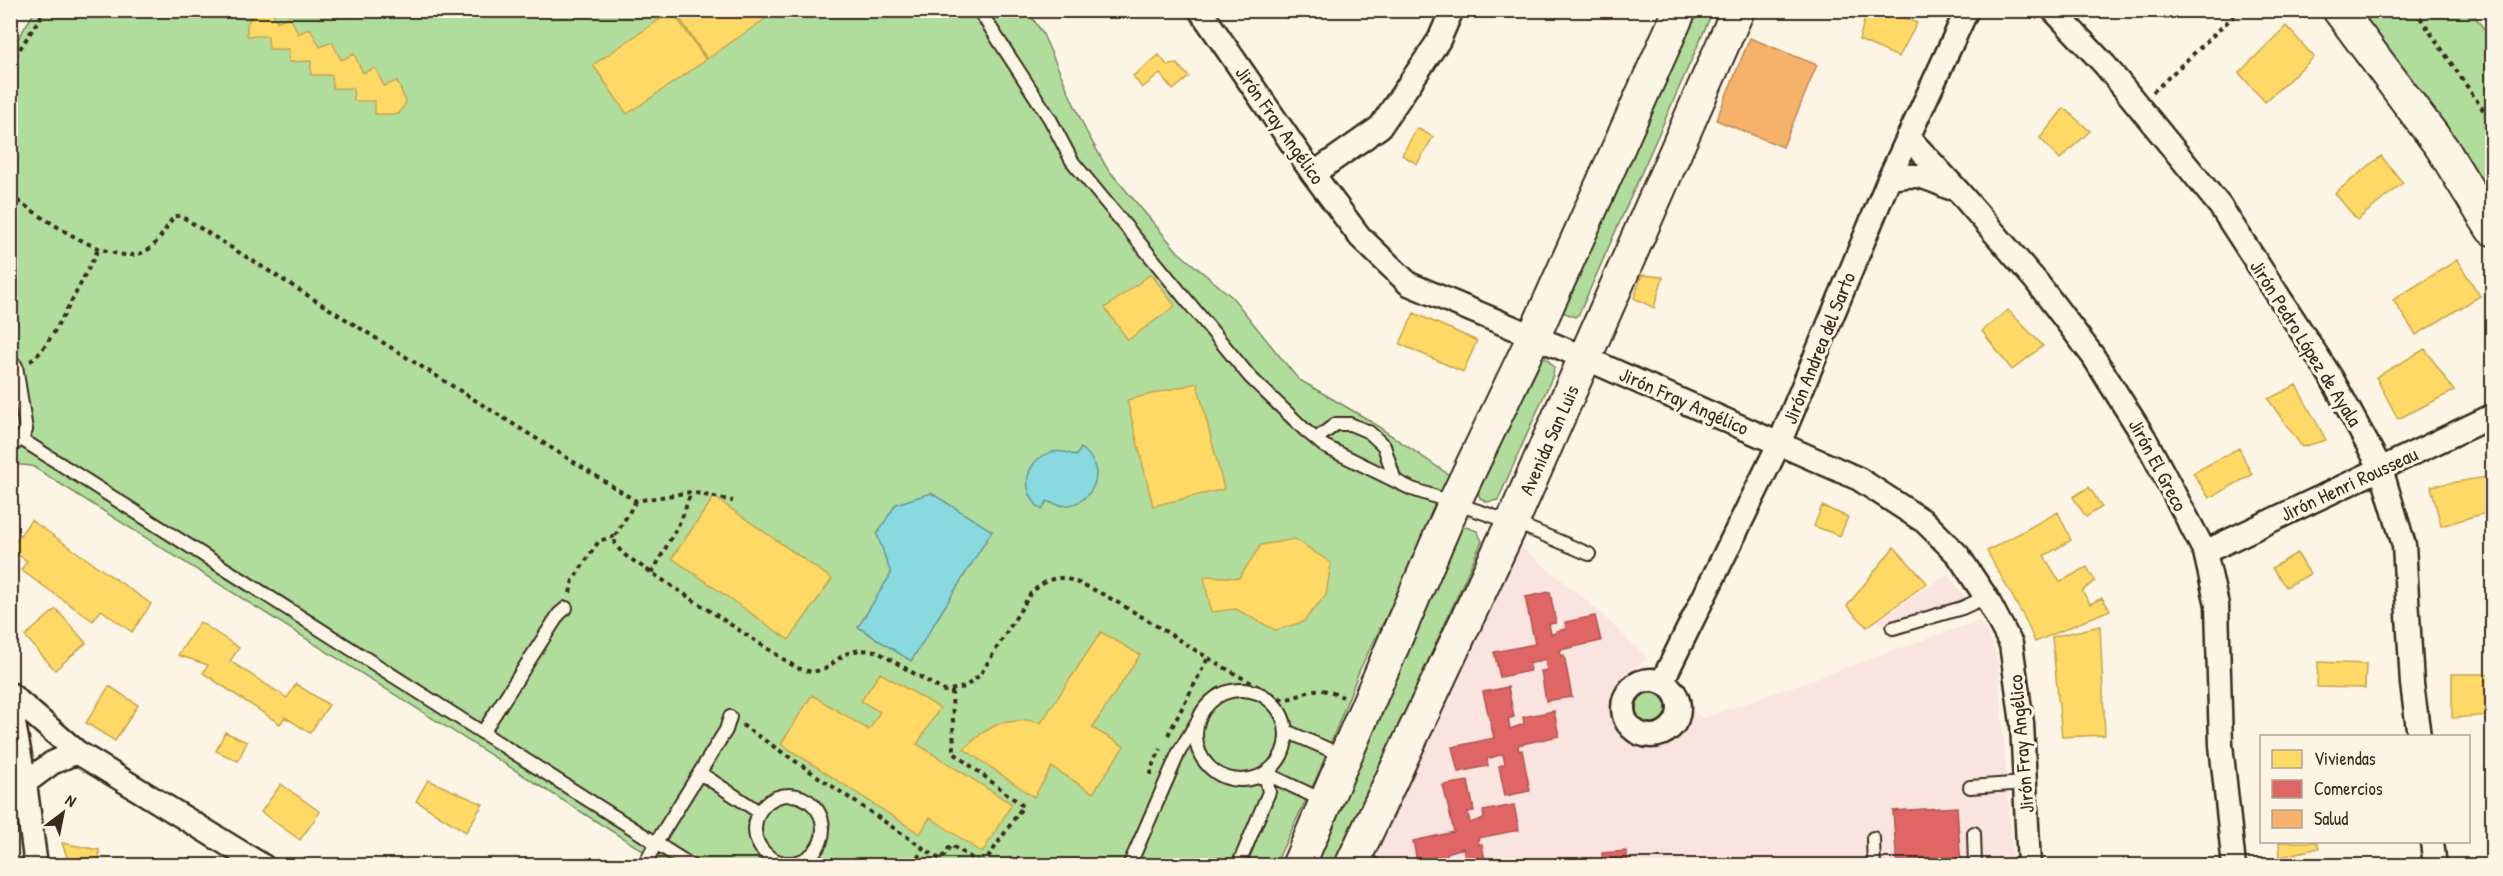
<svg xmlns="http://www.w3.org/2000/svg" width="2503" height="876" font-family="'Patrick Hand',sans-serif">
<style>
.built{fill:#f9e4df}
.green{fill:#b0dd9c;stroke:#76845d;stroke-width:1.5}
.water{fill:#89dadf;stroke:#6a9492;stroke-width:1.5}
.homes{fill:#ffd966;stroke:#c4a450;stroke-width:1.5}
.shops{fill:#e06666;stroke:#ae5450;stroke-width:1.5}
.health{fill:#f6b26b;stroke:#be8954;stroke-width:1.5}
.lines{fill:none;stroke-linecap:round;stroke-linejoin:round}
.lane-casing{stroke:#3b2a1e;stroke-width:16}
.street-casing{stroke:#3b2a1e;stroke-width:27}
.secondary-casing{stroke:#3b2a1e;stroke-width:36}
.path{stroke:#3b2a1e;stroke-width:4;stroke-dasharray:4.5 4.5;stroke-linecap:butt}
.lane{stroke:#fcf5e5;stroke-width:12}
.street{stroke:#fcf5e5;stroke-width:22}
.secondary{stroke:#fcf5e5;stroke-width:32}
.labels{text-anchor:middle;stroke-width:6;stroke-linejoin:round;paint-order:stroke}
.street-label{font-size:20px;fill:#3b2a1e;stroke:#fcf5e5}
</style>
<rect width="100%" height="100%" fill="#fcf5e5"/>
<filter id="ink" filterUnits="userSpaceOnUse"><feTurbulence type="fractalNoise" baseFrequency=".0167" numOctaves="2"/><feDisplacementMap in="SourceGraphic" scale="12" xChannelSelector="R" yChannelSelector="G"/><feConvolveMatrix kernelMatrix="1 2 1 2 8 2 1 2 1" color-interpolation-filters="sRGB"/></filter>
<g filter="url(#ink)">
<!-- built -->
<path class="built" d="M1513,541l78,63 56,54 -25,22 -9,14 -3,16 6,18 13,12 14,8 16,-2 16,-10 18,-25 10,7 277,-98 12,22 6,21 15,202 -643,1z
M1948,574l27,37 -85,28 -12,-19z"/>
<!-- green -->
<path class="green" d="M1027,10l15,22 44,99 21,37 71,84 54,45 66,82 69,40 88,60 -95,190 -40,101 -45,95 -608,1 -635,-400 -21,-2v-414l24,-39z
M1688,11h25l-134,303 -4,3 -15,-6z
M2353,11h118l21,29v171z
M1546,358l8,9 -1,8 -55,125 -11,2 -7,-4 -5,-14 62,-125z
M1466,527l11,4 5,10 -146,324 -29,1 147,-337z
M1636 708a15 15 0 1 1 30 0a15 15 0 1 1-30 0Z"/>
<!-- water -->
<path class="water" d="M1081,448c34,24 4,72 -34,53l-5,9c-33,-27 -4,-73 34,-54z
M931,493l61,38 -81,130 -53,-34 33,-53 -14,-40 19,-30z"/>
<!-- homes -->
<path class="homes" d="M255,10h17l5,12 13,-6 8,18 12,-6 10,19 12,-5 9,18 13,-6 9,19 12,-5 9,18 13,-5 9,21 -7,12h-24v-13h-21l-1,-13h-20l-1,-13h-21v-14l-22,1v-13h-20l-1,-13h-21v-12z
M674,10h104l-71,49z
M1250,10h13l-7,7z
M1867,10h17l33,13 -18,34 -40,-17z
M672,11l34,49 -79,54 -34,-49z
M2286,26l28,31 -49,45 -26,-29z
M1159,55l8,10 10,-1 12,13 -16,13 -13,-16 -18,14 -9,-12z
M2064,108l26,23 -30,28 -20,-21z
M1417,128l16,9 -16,27 -15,-9z
M2381,156l22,27 -46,37 -22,-27z
M2457,260l23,36 -64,39 -23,-35z
M1151,274l24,32 -47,34 -23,-32z
M1642,275l21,2 -9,31 -20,-10z
M2008,310l35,36 -31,24 -30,-39z
M1414,313l63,28 -14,31 -63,-28z
M2425,349l29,42 -56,28 -22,-42z
M1197,383l27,106 -71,17 -26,-106z
M2296,385l30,55 -24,7 -34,-48z
M2239,448l13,27 -43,23 -16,-25z
M2486,477l6,34 -51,15 -10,-40z
M2089,487l13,20 -16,10 -13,-20z
M714,497l118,82 -43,61 -117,-82z
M1822,506l26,11 -8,19 -26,-10z
M2058,512l13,28 -27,16 16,26 27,-15 8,14 -13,10 8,13 12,-6 8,12 -75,32 -9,-21 -39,-70z
M31,520l120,84 -19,28 -31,-22 -8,11 -72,-51 6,-9 -17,-12z
M1295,539l36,24 -5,32 -23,27 -28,8 -39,-21 -25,3 -7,-36 35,2 22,-33z
M1894,547l33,36 -60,44 -20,-21z
M2297,553l13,21 -24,13 -14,-19z
M56,609l30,34 -31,27 -30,-34z
M200,622l39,26 -9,13 57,37 9,-14 33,21 -19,28 -25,-16 -5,7 -77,-51 5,-8 -30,-10z
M2100,626l5,109 -43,2 -10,-100z
M1101,632l39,23 -48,73 32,18 -31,47 -41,-26 -18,30 -70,-48 18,-16 18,-10 27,-3 14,3z
M2318,662l48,2 -1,24 -48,-1z
M880,673l60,35 -23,36 95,60 -30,49 -52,-36 -10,17 -139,-90 31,-49 57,35 11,-18 -19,-11z
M2452,674h40v41l-40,3z
M109,686l29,19 -23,36 -29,-18z
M225,732l22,10 -9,19 -22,-10z
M428,780l55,24 -17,28 -50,-31z
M281,784l39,28 -20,28 -39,-28z
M2279,842h38l2,6 -39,9z
M62,843l37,7 1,16h-30z"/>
<!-- shops -->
<path class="shops" d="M1550,592l6,31 -7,1 2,10 5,-1v-2l10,-2 -1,-7 30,-6 6,25 -41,9 1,6 3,-1 8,42 -26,4 -5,-30 6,-1 -2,-11 -16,5 1,7 -30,6 -6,-25 41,-8 -10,-47z
M1508,687l6,30 -6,2 2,10 14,-5 -1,-7 31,-6 5,25 -41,9 1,6 3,-1 8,41 -25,5 -6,-30 6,-2 -2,-10 -16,5 1,7 -30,6 -6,-25 42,-9 -11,-46z
M1468,781l6,30 -6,1 2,11 14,-5 -1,-7 31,-6 5,25 -41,8 1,6h3l4,22h-26l-1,-7 6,-1 -2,-10 -16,5 1,7 -30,6 -5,-25 41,-9 -11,-47z
M1957,807l4,59h-64l-4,-55z
M1627,851l1,15h-25l-1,-13z"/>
<!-- health -->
<path class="health" d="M1750,38l67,27 -34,82 -67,-27z"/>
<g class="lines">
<!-- lane casing -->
<g class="lane-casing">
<path id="lane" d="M979,10l71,109 22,42 178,216 55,53 19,16 88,43 111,37 66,28
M10,360l6,6 10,64 -5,9 -11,8
M21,439l671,427
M1316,439l20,-15h14l19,8 15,14 11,35
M1893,628l69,-20 24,-11
M1196 735a45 45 0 1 1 90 0a45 45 0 1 1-90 0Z
M1286,731l58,25
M483,732l76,-118 7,-6
M700,773l59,39
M1265,773l59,28
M1970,787l55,-4
M755 829a34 34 0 1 1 68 0a34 34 0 1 1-68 0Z
M1974,833l1,33
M1873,838l1,28
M1356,855l20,11
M644,866l12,-23 70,-113 4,-13
M1129,866l50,-114 18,-30
M1238,866l31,-74 -4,-19"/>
</g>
<!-- street casing -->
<g class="street-casing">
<path id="street" d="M1200,10l113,164 47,63 49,47 176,74 274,121 66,43 33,33 28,42 25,47 11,79 7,143
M2053,10l52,55 115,141 111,171 50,92 23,76 8,139 7,52
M1908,137l51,55 77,89 57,75 51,81 61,115 12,53 4,140 13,121
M1313,174l67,-47 59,-87 13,-30
M1889,179c27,-7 36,-2 61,9
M2205,552l287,-136
M1623 708a28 28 0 1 1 56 0a28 28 0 1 1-56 0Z
M1662,682l117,-238 110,-265 78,-169
M10,694l67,58 186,114
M10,702l15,81 11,83
M25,783l27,-20 25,-11
M2432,842l3,24"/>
</g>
<!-- secondary casing -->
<g class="secondary-casing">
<path id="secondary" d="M2339,10l103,138 50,81
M1298,866l158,-367 78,-163 146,-326
M1351,866l161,-343 226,-513"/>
</g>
<!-- path -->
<path class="path" d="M2415,10l77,113
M10,64l35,-54
M2153,92l87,-82
M10,196c31,19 106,78 139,53 10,-7 18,-23 25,-33h7l455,285 55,-9 42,9
M30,361c17,-6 57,-91 68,-111
M636,501l-21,35v8l8,10 174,114 15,4 13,-3 20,-15 14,-4 17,1 68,40 21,-4 15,-12 51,-82c8,-7 16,-14 28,-15 27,-1 118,62 146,78 25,15 51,30 77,43 12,0 17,-4 28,-8 11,-4 23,2 33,6
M652,573l30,-55 9,-26
M570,593l3,-13 26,-39 16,-5
M952,691l2,62 69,53 -40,59
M742,725l199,135 10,-15 33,21
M1168,735l40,-77
M1151,775v-7l10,-19
M913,866l10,-18"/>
<!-- lane -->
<use href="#lane" class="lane"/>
<!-- street -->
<use href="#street" class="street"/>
<!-- secondary -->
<use href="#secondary" class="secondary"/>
</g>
</g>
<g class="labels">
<!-- street labels -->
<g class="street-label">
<text transform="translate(1280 125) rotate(55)" y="7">Jirón Fray Angélico</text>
<text transform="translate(2306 343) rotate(58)" y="7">Jirón Pedro López de Ayala</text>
<text transform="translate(1819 348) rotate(-68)" y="7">Jirón Andrea del Sarto</text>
<text transform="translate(1684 401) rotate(24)" y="7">Jirón Fray Angélico</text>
<text transform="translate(1549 440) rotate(-66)" y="7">Avenida San Luis</text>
<text transform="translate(2158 465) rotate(62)" y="7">Jirón El Greco</text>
<text transform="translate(2349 484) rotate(-25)" y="7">Jirón Henri Rousseau</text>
<text transform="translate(2021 744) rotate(-95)" y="7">Jirón Fray Angélico</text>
</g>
</g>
<!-- margin -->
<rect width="2503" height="876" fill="none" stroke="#fcf5e5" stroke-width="36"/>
<rect x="18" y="18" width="2467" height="840" fill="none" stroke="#3b2a1e" stroke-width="2" filter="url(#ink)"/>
<!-- legend -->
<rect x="2260" y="735" width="210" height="108" fill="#fcf5e5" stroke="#afa495" stroke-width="1.5"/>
<rect x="2272" y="750" width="30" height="18" fill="#ffd966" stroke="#afa495" stroke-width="1.5"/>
<text x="2314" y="765" font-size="18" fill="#3b2a1e">Viviendas</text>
<rect x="2272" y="780" width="30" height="18" fill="#e06666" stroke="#afa495" stroke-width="1.5"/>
<text x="2314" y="795" font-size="18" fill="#3b2a1e">Comercios</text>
<rect x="2272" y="810" width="30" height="18" fill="#f6b26b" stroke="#afa495" stroke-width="1.5"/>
<text x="2314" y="825" font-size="18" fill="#3b2a1e">Salud</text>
<!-- north arrow -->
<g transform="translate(63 813) rotate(32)" stroke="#fcf5e5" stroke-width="4.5" paint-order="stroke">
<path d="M0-4.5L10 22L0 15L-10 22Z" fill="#3b2a1e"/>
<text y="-9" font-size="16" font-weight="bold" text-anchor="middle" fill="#3b2a1e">N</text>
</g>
</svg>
